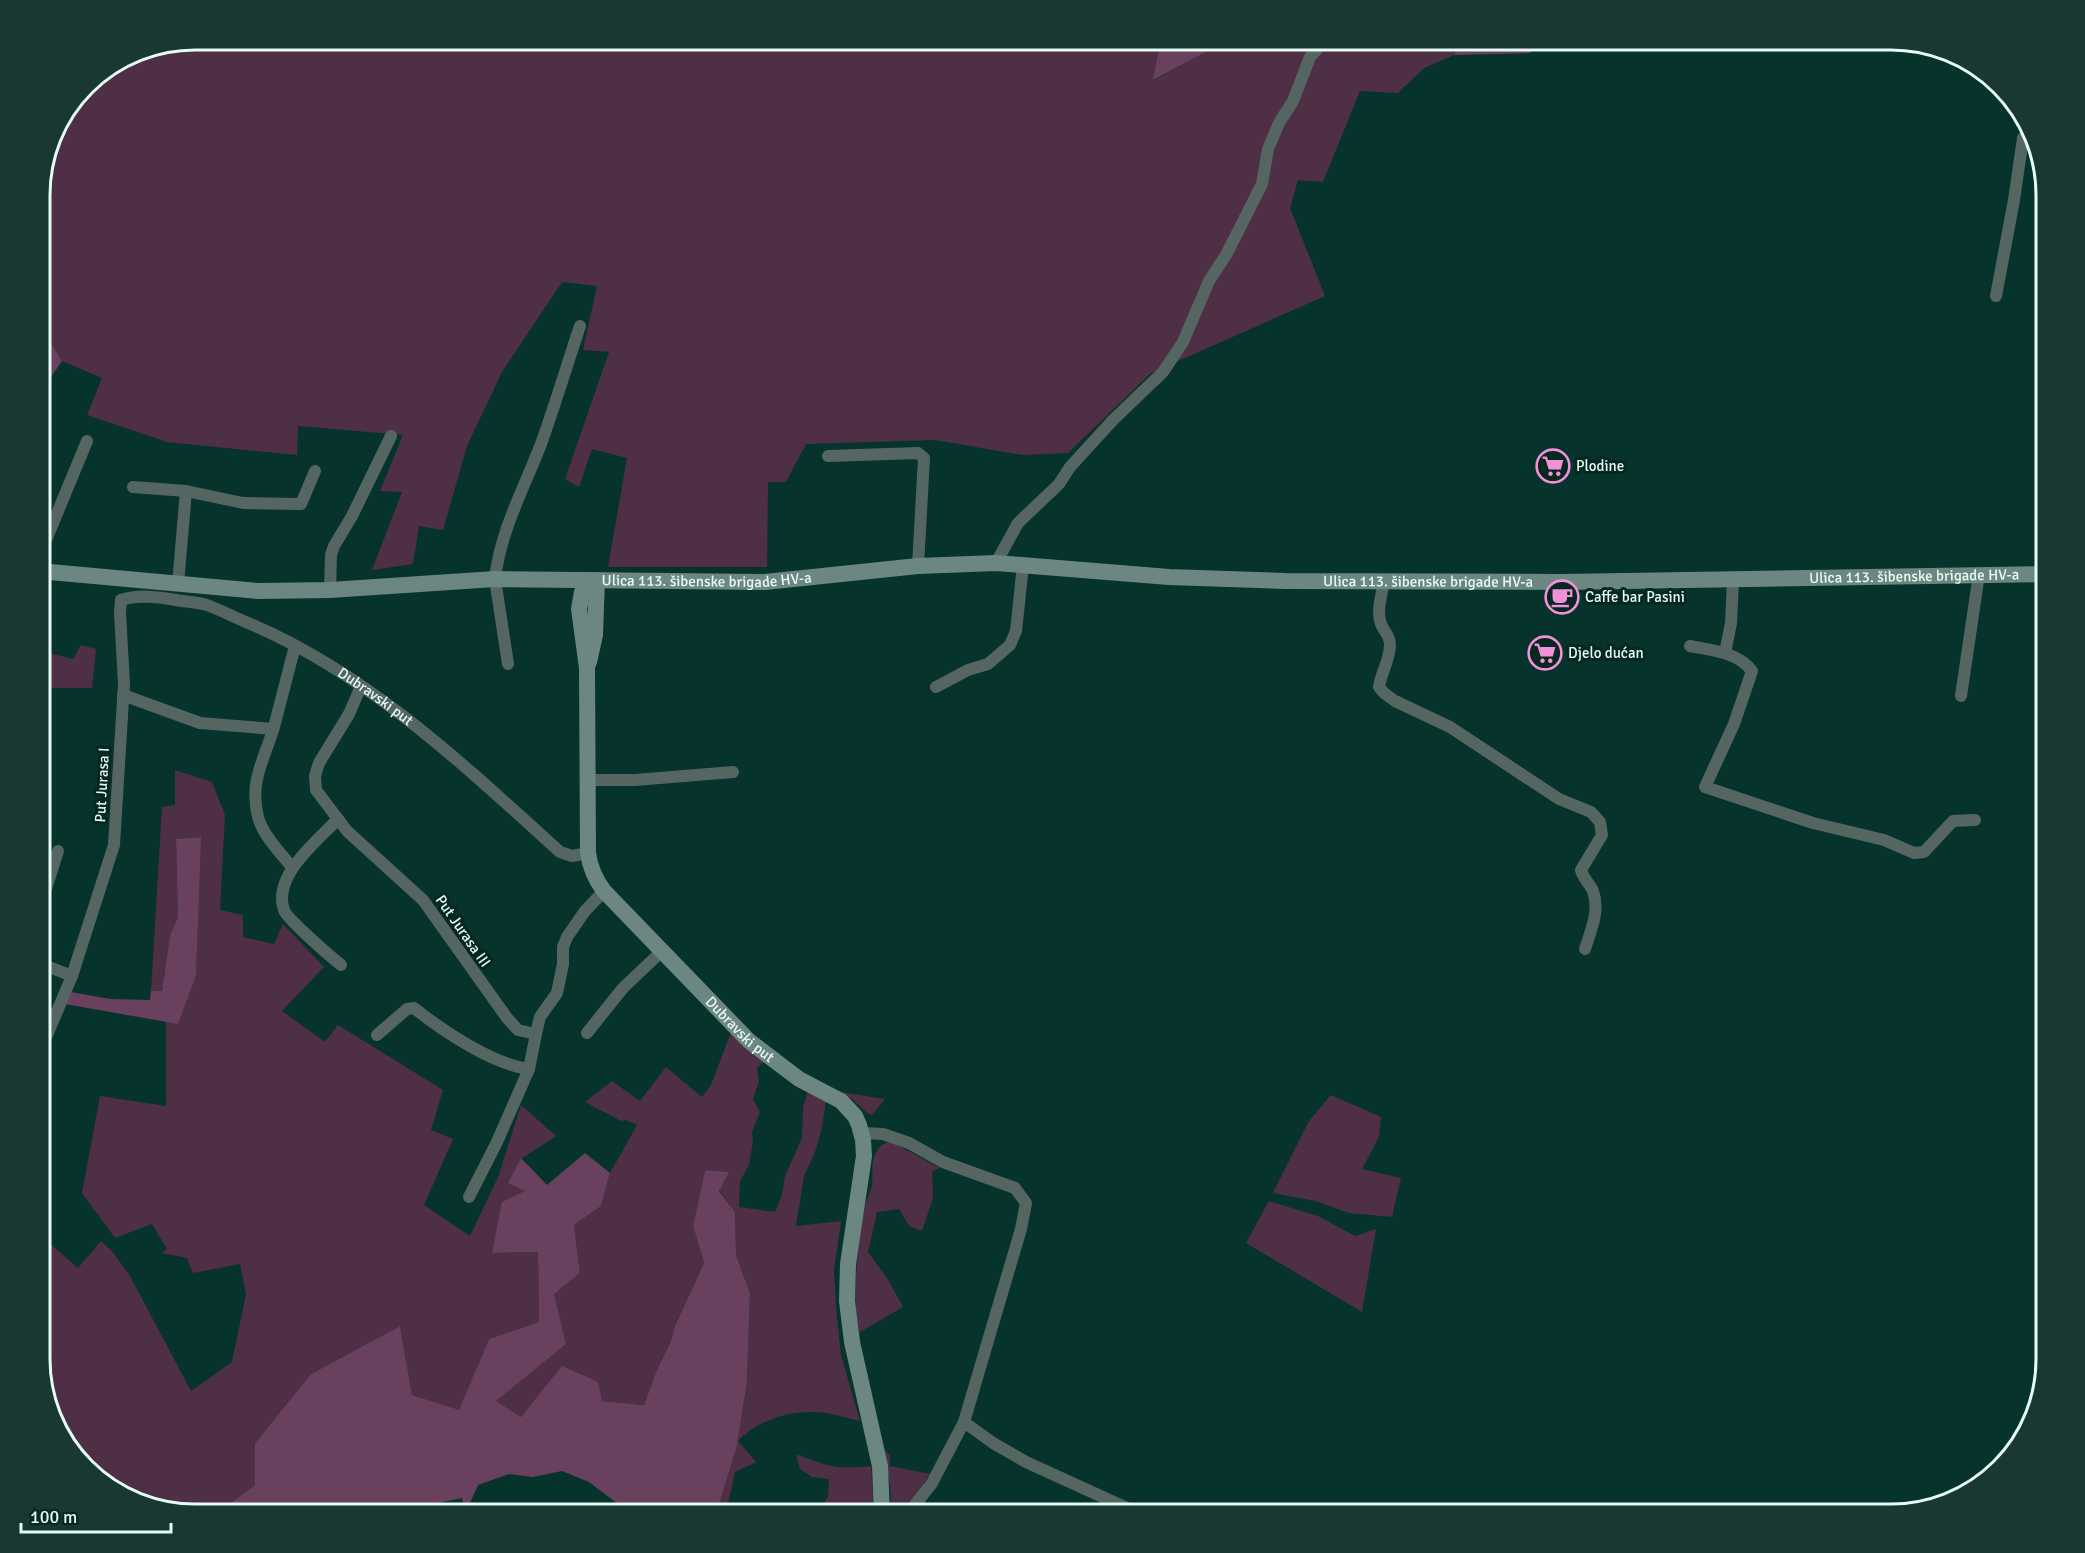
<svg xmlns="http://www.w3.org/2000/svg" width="2085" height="1553" font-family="Signika,sans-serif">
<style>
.green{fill:#4f2f46}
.forest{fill:#69405d}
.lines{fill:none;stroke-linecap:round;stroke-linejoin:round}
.street{stroke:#556662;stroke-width:12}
.secondary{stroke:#6c8781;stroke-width:16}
.labels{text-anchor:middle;stroke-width:6;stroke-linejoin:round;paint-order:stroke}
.poi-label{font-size:15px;fill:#e5fbf5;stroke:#072721;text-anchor:start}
.street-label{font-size:15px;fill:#e5fbf5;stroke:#072721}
.rim{fill:none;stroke:#e5fbf5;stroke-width:3}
</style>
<rect width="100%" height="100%" fill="#06332b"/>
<!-- green -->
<path class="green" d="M195,39h966l-7,41 77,-41h229l-6,16 -30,13 -26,25 -38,-2 -37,91 -25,-2 -8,28 35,88 -174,77 -83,80 -45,2 -88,-15 -129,4 -20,38h-18l-1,85h-159l19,-109 -35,-9 -13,38 -14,-8 44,-127 -26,-2 14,-64 -35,-4 -60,90 -35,74 -24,84 -24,-4 -6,38 -41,6 30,-78 -22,-1 23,-56 -105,-9 -1,29 -130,-13 -80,-27 15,-37 -40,-17 -23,-39v-138l16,-58 37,-48 44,-27z
M81,645l15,4 -4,39h-47l-6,35v-46l4,1 6,-25 24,6z
M175,770l37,12 13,33 -5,95 23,5v22l31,7 9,-20 41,43 -42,44 43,31 13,-17 105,65 -12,40 22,9 -29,66 46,31 28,-59 23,-72 35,31 -35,23 5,32 -33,62 45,-1 1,70 -50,17 -30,72 -47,-16 -12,-69 -89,48 -56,69v42l-39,29h-21l-51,-8 -44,-24 -45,-55 -16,-59v-134l39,34 23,-27 11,10 18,25 61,115 41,-29 14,-68 -6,-30 -47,9 -6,-15 -25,-5 5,-4 -15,-25 -37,14 -33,-45 18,-97 66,10v-85l12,2 18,-47 4,-139 -24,2 2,78 -8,18 -8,56h-11l11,-184 13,-2z
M731,1032l33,29 -7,7 2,13 -6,18 7,13 -8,20 1,9 -4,24 -9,16 -1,26 36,5 7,-17 3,-19 17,-38 1,-31 5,-17 18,10 -4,28 -7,24 -11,24 -8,50 45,-5 -7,49 2,37 5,48 19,66c-14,-3 -31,-9 -46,-9 -26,-1 -58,9 -76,29l18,21 -21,10 -9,42h-10l21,-68 10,-64 3,-89 -14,-38 -1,-43 -16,-22 9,-18 -23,-2 -12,56 11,37 -29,63 -4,15 -15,31 -12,33 -42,-4 -81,16 -26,-16 71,-57 -13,-50 27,-21 -6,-48 27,-19 9,-33 27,-48 -11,-5 -5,1 -36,-19 27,-21 28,20 26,-34 36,30 9,-12z
M840,1092l45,7 -13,16 -5,-2 -15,-14z
M1331,1095l50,22 -2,20 -17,32 39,9 -9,39 -43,-4 -34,-12 -42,-8 36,-72z
M890,1142c18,7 32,18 50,26l-8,3 1,27 -11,33 -13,-5 -10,-17 -22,3 -9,40 19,26 16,29 -43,25c-10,-27 -1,-101 6,-130 2,-6 5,-11 6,-17 1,-9 -1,-19 2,-28 3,-8 7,-14 16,-15z
M1269,1201l49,15 37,20 21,-7 -14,83 -116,-69z
M885,1450l5,5v11l40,8 -22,32 -9,8 -9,-1 1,-19z
M796,1454c31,12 41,16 75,12l3,48h-56l10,-18 1,-17 -17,-2 -12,-8z"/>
<!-- forest -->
<path class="forest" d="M1161,39h70l-78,41z
M1460,39h70l1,14 -77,2z
M39,322l23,39 -23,34z
M201,837l-5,139 -18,48 -113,-20 6,-12 39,7 40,1 1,-9h11l8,-56 8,-18 -2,-78z
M585,1153l25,20 -9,33 -27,19 6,48 -26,21 12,50 -70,57 25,16 41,-51 36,16 4,19 42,4 12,-33 15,-31 4,-15 29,-63 -11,-37 12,-56 24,2 -10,19 16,21 1,43 14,38 -3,89 -10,64 -21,68h-75l-15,-4 -37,-28 -27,-11 -29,6 -24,-3 -31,11 -13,29 -3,-16 -79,16h-167l39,-29v-42l56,-69 89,-48 12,69 47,15 30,-71 50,-17 -1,-70 -46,1 10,-51 23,-11 -17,-8 13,-25 26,27z"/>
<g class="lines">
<!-- street -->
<g class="street">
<path d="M1996,296l18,-96 9,-62 10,1"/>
<path d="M828,456l90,-3 6,5 -6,108"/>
<path d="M39,457l5,-10"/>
<path d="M133,487l53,4 57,12 58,1 14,-33"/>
<path d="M39,517l14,7"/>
<path d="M39,557l48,-116"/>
<path d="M996,563l22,-40 41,-39 11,-17 43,-47 50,-48 20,-30 26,-61 17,-26 36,-71 6,-35 11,-26 14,-22 17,-44 16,-18"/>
<path d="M1384,581c-2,14 -8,29 -3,43 3,8 9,11 9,21 0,14 -9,28 -11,42l5,6 11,8 55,26 109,72 32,13 9,10 2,13 -21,35c2,8 9,14 12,21 7,20 -2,39 -8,58"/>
<path d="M178,584l8,-93"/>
<path d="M330,590l1,-35 3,-9 18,-30 39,-80"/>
<path d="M1690,646c21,4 48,6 62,25l-18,53 -29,63 108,36 71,17 30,13 10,-1 29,-31 22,-1"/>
<path d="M1725,653l6,-30 2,-44"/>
<path d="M508,664l-13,-85c5,-47 29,-91 46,-135 14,-39 26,-79 39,-118"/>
<path d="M361,686l-12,28 -30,49 -4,13 1,14 31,41 76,69 84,118 11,12 18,4 4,-17 17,-24 6,-29v-17l4,-10 18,-26 19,-20"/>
<path d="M936,687l32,-17 20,-6 22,-19 6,-14 7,-66"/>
<path d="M123,695l77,28 73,6"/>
<path d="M1961,696l18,-122"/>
<path d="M589,780h46l98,-8"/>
<path d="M338,819c-21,22 -66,57 -54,91 2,8 47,47 57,55"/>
<path d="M292,867c-12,-14 -29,-32 -34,-50 -9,-35 6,-57 16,-90 7,-27 14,-54 21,-81"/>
<path d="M39,911l19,-60"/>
<path d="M39,963l33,13"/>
<path d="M587,1033l36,-45 39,-37"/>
<path d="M377,1035l30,-26 7,-1c29,23 78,56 115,61"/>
<path id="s1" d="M39,1054l33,-78 42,-131 10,-161 -4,-71 1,-13c17,-6 38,-3 55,0 10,2 21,2 31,5 16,6 31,14 46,20 118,51 213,142 307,227l12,4 16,-3"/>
<path d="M862,1133l21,1 26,9 34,19 72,26 11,15 -5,26 -57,193 -32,61 -24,31"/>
<path d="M469,1197l28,-55 32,-73 7,-35"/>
<path d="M964,1422l29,21 33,19 114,52"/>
</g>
<!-- secondary -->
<g class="secondary">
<path id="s2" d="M39,571l219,20 72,-1 165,-11 270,3 153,-16 78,-3 173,14 117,4 275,1 485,-8"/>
<path id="s3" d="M590,580l-8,12 -3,17 8,59 1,185c2,15 7,26 16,38l145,150 50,38 42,22 14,15 4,9 4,15 1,16 -16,108 -1,37 5,41 28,124 2,48"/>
<path d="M589,662l6,-27 2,-55"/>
</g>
</g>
<!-- icons -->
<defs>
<g id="supermarket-ring" transform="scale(1.725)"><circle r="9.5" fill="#072721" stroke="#f291d6" stroke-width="1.5"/><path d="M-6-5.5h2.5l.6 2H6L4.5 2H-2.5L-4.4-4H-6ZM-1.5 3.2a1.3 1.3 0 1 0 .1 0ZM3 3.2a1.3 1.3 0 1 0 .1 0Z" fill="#f291d6"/></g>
<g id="cafe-ring" transform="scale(1.725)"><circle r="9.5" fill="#072721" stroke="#f291d6" stroke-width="1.5"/><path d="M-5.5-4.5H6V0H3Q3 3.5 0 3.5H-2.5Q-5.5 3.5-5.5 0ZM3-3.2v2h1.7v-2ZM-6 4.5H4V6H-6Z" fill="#f291d6"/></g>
</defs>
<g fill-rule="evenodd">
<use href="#supermarket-ring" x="1553" y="466"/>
<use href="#cafe-ring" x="1562" y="597"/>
<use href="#supermarket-ring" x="1545" y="653"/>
</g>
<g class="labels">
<!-- poi labels -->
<g class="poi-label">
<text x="1576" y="471">Plodine</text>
<text x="1585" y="602">Caffe bar Pasini</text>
<text x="1568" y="658">Djelo dućan</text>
</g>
<!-- street labels -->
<g class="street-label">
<text dy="5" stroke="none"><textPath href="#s2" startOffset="1878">Ulica 113. šibenske brigade HV-a</textPath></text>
<text dy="5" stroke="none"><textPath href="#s2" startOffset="669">Ulica 113. šibenske brigade HV-a</textPath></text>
<text dy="5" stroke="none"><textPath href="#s2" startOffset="1392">Ulica 113. šibenske brigade HV-a</textPath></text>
<text dy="5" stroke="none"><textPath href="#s1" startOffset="747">Dubravski put</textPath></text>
<text transform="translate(102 785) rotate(-87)" y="5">Put Jurasa I</text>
<text transform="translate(463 931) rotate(55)" y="5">Put Jurasa III</text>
<text dy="5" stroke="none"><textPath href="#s3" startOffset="512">Dubravski put</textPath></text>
</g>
</g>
<!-- crop -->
<path d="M0 0H2085V1553H0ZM195 50H1891A145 145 0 0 1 2036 195V1359A145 145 0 0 1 1891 1504H195A145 145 0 0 1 50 1359V195A145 145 0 0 1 195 50Z" fill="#193832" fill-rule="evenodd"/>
<path class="rim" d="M195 50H1891A145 145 0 0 1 2036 195V1359A145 145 0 0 1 1891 1504H195A145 145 0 0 1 50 1359V195A145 145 0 0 1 195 50Z"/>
<!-- scale -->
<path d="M21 1523v9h150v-9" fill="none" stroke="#e5fbf5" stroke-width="3"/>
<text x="30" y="1523" font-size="18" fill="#e5fbf5" stroke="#072721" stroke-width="4.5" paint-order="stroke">100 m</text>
</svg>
